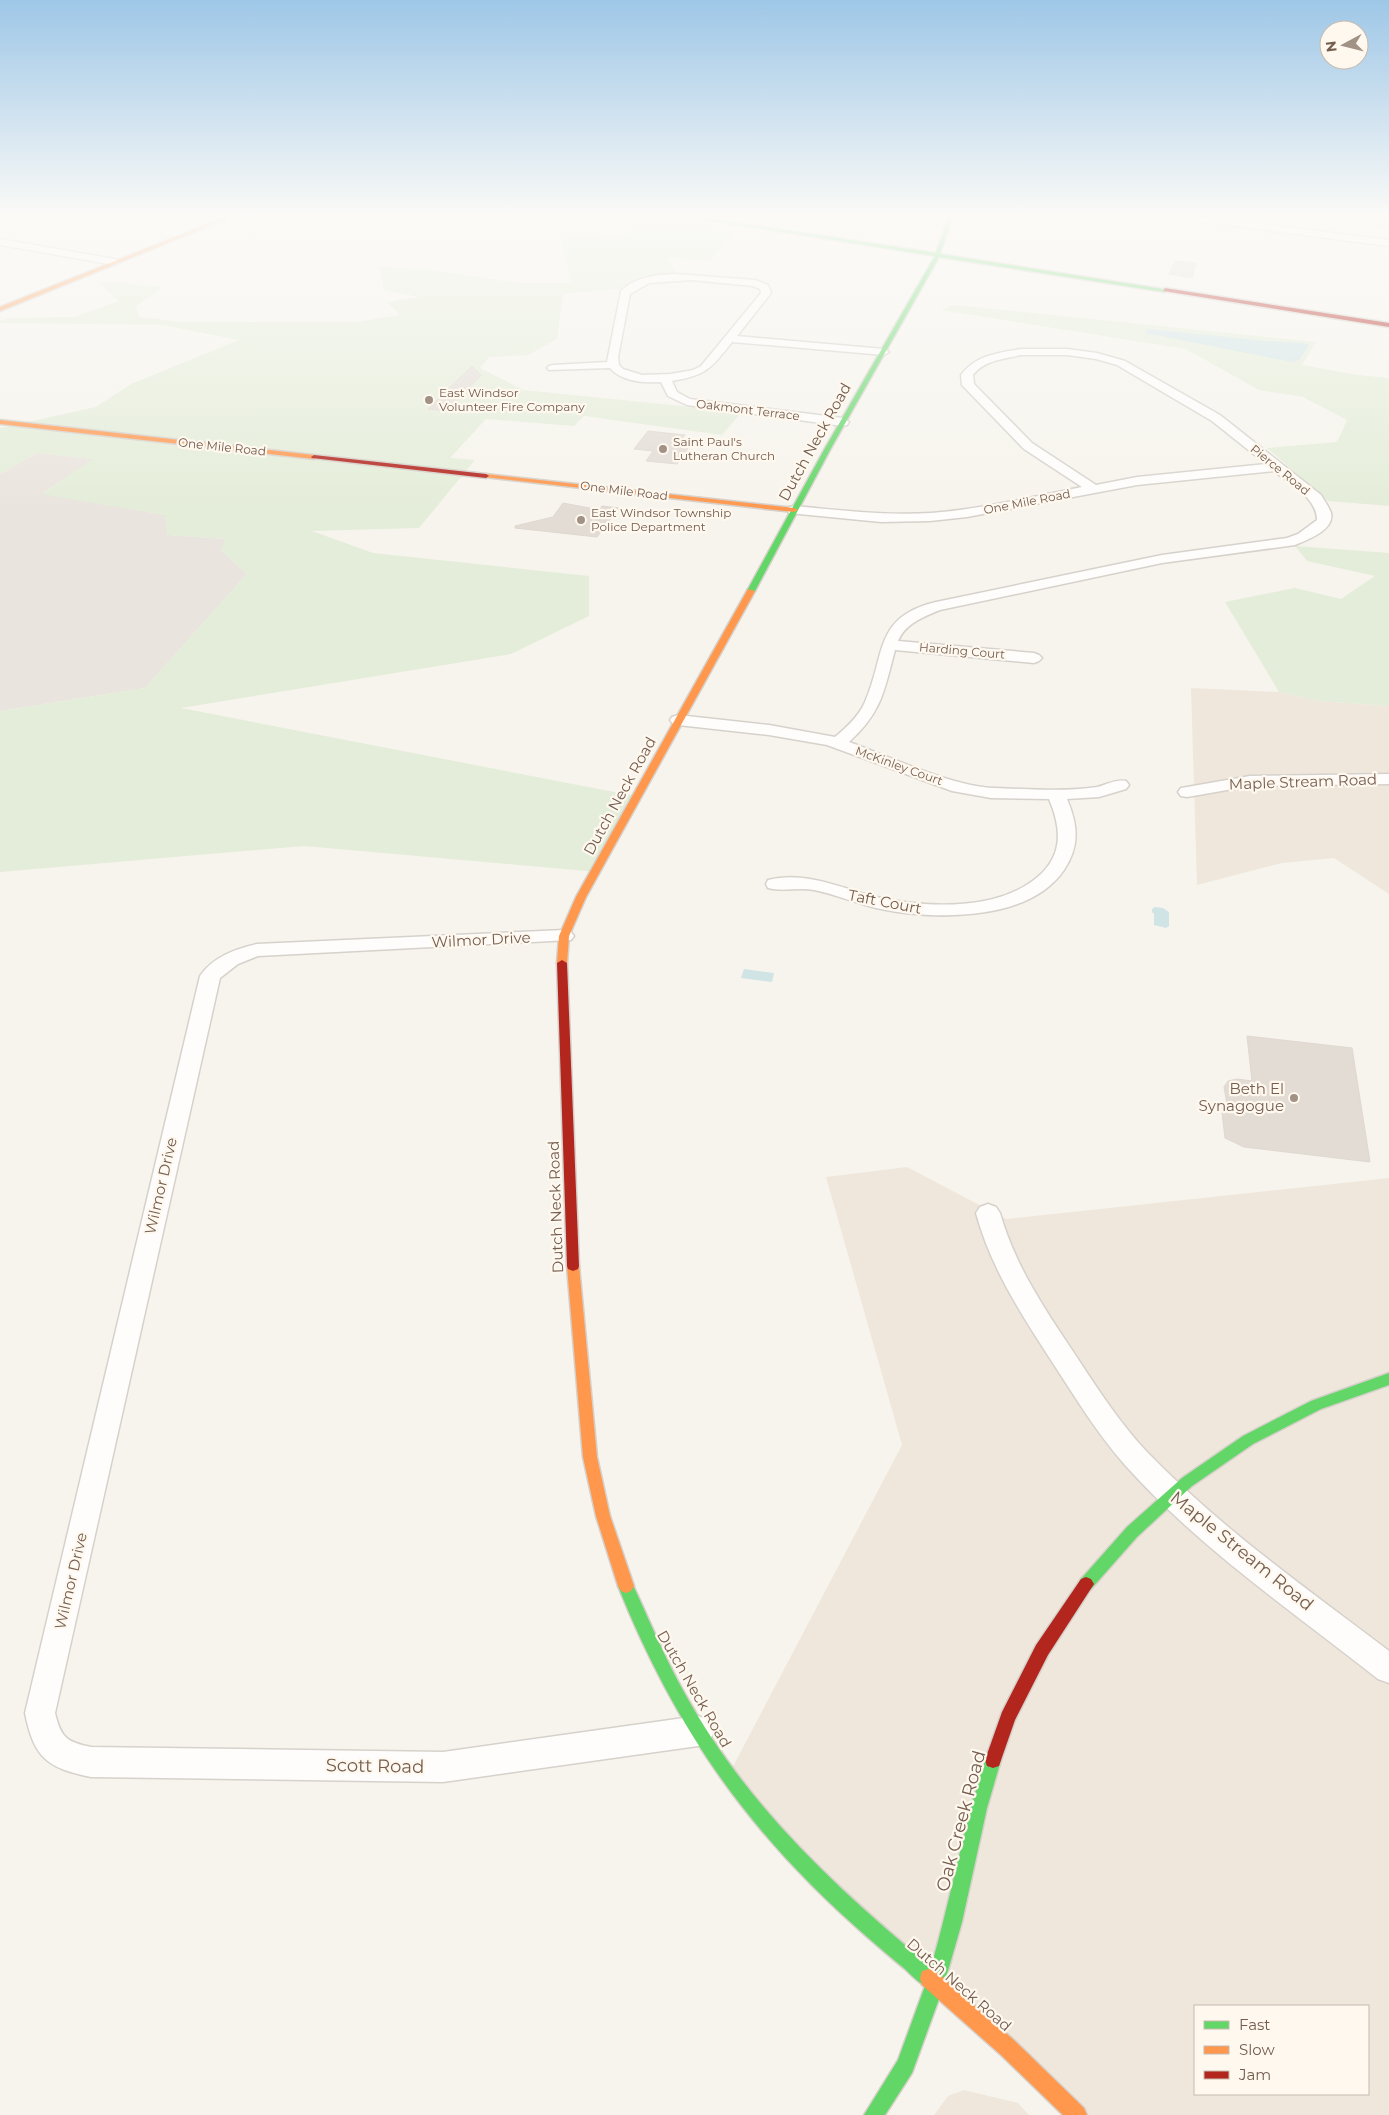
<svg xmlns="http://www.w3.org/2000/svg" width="1389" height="2115" font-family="Montserrat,sans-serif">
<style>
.residential{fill:#efe7db;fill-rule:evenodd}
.industrial{fill:#eae4de}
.green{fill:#e4edd9}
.water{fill:#d0e4e6}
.building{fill:#e3dcd5;stroke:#dfd7d0}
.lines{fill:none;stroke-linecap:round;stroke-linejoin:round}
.street-casing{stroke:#d6d1cb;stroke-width:3}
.fast-casing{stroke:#d6d0ca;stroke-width:3}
.slow-casing{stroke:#d6d0ca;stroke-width:3}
.jam-casing{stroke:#d6d0ca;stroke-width:3}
.street{fill:#fefdfc;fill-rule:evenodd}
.fast{fill:#63d668;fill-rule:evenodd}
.slow{fill:#ff974d;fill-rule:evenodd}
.jam{fill:#b3261e;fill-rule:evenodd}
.poi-dot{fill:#a29286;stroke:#fef8ef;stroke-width:2}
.labels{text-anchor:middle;stroke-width:4.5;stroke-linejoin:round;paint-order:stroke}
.far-poi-label{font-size:12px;fill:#745d4e;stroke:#fef8ef;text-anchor:start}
.far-street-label{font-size:12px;fill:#745d4e;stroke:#fef8ef}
.street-label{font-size:15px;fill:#745d4e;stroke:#fef8ef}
.poi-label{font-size:15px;fill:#745d4e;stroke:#fef8ef;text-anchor:end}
.near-street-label{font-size:18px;fill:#745d4e;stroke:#fef8ef}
</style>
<rect width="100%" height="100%" fill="#f7f4ed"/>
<!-- residential -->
<path class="residential" d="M1191,688l88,4 40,9 70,5v188l-55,-36 -52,5 -85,22z
M907,1167l99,52 383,-41v937h-312l-349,-339 174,-331 -76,-268zM1195,2006h173v88h-173z
M964,2090l54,13 11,12h-95l14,-19z"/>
<!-- industrial -->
<path class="industrial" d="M37,453l57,6 -51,34 122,22 3,20 58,4 -5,11 26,24 -102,114 -145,23v-237z"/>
<!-- green -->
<path class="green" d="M636,216l98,16 -24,29 -43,-3 11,19 -49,11 -66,6 -6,45 -29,16 -39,2 -9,11 43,22 219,22 -20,23 -138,-19 -10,10 -88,-7 -36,39 25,2 -56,68 -107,3 61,22 216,23v40l-78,38 -330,54 459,89 -42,75 -294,-26 -304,26v-161l145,-23 102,-114 -26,-24 4,-11 -58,-4 -2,-20 -123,-21 51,-35 -56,-6 -37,21v-46l96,-21 35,-23 108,-44 -77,-15 -162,-2v-2l9,-3 66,-1 43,-16 -20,-20 65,6 -27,19 3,11 44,5h174l43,-7 -13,-13 32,-5 -35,-7 -5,-23 53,3 86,13h53l-11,-50 68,1z
M859,216h80l1,8 -72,-4 3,-3z
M1005,216h133l-4,11 -130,-10z
M954,305l362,37 -14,23 56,10 31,3v128l-61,-5 -61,-53 70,-6 10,-22 -44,-23 -44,-7 -73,-41 -245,-39z
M1295,546l94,7v153l-70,-5 -40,-9 -54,-90 70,-14 46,11 34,-23 -68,-15z"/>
<!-- water -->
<path class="water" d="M1148,329l117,12 39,2 5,2 -10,15 -7,2 -147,-29z
M1155,907l8,1 6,4v14l-3,2 -12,-3v-11l-2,-2v-3z
M744,969l30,4 -2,9 -31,-4z"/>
<!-- building -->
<path class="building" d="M1175,261l21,2 -4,15 -23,-4z
M472,366l9,9 -34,36 -19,-2z
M648,431l37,4 -6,8 12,1 -14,20 -31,-3 7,-10 -19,-2z
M563,503l37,7 2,-4 17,2 -22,29 -82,-9v-2l38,-9z
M1247,1036l105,12 18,114 -126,-15 -19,-9 -3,-26 6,-2 -4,-23 4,-6 9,-2 15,2z"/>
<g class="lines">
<!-- street casing -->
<g class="street-casing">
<path id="street" d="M1173,216h23l193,24v6l-212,-27z
M1376,216h13v4h-2h2v6l-15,-3 -1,-2z
M0,239l115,20 5,3 -5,3 -115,-20z
M675,274l80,6 13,5 3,8 -34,43 147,13 5,3 -5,3 -152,-13c-21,26 -24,33 -60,39l5,11 13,7 153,19 6,4 -2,3 -4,1 -156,-21 -19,-9 -7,-14c-16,1 -39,0 -51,-14l-61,2 -2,-2 2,-2 4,-1 54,-3 14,-71c15,-14 34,-16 54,-17zM692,280l61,6 7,3 1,4 -60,73 -8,4 -22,4 -29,1 -19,-6 -4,-4 -1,-8 12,-63 19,-11z
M1021,349h46l30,4 28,8 95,54 101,80c3,5 8,12 10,18 4,17 -24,27 -36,32l-133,18 -222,47c-17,7 -34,13 -42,31l136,12 5,2 3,3 -3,3 -5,2 -139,-13c-11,41 -13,62 -46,92 41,15 102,44 145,46 32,1 71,4 103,-1 10,-2 18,-8 29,-6l3,4 -3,4 -27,8 -32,2c11,26 13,47 -3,71 -36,53 -133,50 -188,38 -21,-5 -41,-14 -62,-18 -15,-3 -31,2 -46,-2l-2,-4 2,-4c37,-9 70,7 104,16 51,12 129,17 170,-23 22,-22 18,-48 7,-74l-58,-1 -39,-7 -125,-46 -58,-10 -91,-10 -6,-2 -2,-3 2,-3 6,-2 91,10 66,12c12,-10 24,-21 30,-35 21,-47 8,-85 71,-100l226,-47 125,-17 11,-4 19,-14c0,-22 -27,-36 -43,-49l-137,14 -170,32 -37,4 -49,1 -92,-9 -2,-3 2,-3 5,-1c46,4 91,10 137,7 51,-4 101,-16 151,-26l-58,-38 -62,-64 -1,-10c15,-20 37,-22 60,-26zM1021,355h46l29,4 21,6 95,56 54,43 -129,13 -41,8 -64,-42 -58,-59 -1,-9c11,-15 31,-16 48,-20z
M1389,774v10l-139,2 -63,11 -6,-1 -3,-4 3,-4 6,-1 63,-11z
M564,930l7,2 3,4 -3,4 -313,16 -20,8 -18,14 -165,735c6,25 12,29 36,34l352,5 255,-36 11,4 5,11 -5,11 -11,4 -255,36 -352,-5c-44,-9 -57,-19 -66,-64l175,-737c13,-19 35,-27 57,-32z
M988,1204l8,3 4,6c14,49 40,89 68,131 24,36 48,75 78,107 73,76 160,137 243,200v32l-11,-4c-86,-68 -180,-132 -253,-214 -30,-34 -53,-73 -78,-111 -29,-45 -57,-89 -71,-141l4,-6z"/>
</g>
<!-- fast casing -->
<g class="fast-casing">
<path id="fast" d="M682,216h9l245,37 12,-34 -1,-3h4l1,3 -12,35 228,36 -3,2 -226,-35 -109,193 -75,141 -4,2 -4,-2 77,-141 111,-194z
M1389,1373v12l-68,24 -68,35 -61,42 -55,51 -46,52 -5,2 -5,-2 -3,-5 3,-5 46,-52 55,-49 61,-42 68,-35z
M626,1579l5,2c18,38 33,76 54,113 63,113 148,191 246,273 20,-68 32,-139 54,-207l2,-6 6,-2 6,2 2,6 -14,48 -25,114 -19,66 -31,85 -27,42h-21l34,-55 27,-74c-7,-4 -14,-11 -20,-17 -14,-11 -27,-23 -40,-34 -116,-101 -190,-207 -247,-349l3,-5z"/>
</g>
<!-- slow casing -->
<g class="slow-casing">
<path id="slow" d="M228,216h6l-234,95v-4z
M0,420l314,35 3,2 -3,2 -314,-35z
M486,474l308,34 4,2 -4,2 -310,-35 -1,-1z
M748,589l7,2 -169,306 -17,39 -2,27 -5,3 -4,-1 -1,-2 2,-27 17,-39z
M573,1261l5,2 1,3 18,191 13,59 24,70 -3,5 -5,2 -5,-2 -3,-5 -22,-70 -13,-59 -16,-191 1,-3z
M929,1969l7,2 79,70 69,67 3,7h-24l-62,-60 -79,-70 -2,-7 2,-7z"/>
</g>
<!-- jam casing -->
<g class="jam-casing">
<path id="jam" d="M1165,288l224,35v4l-226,-36z
M314,455l172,19 3,2 -3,2 -174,-20 -1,-1z
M562,960l5,3 12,303 -1,3 -5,2 -5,-2 -1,-3 -10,-303z
M1086,1577l5,2 3,5 -46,71 -33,65 -16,46 -6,2 -6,-2 -2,-6 17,-48 34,-67 45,-66z"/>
</g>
<!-- street -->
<use href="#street" class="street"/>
<!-- fast -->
<use href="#fast" class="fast"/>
<!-- slow -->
<use href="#slow" class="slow"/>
<!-- jam -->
<use href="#jam" class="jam"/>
</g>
<!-- sky -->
<linearGradient id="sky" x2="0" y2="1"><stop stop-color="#9ec7e7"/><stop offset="0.42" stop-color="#fbfaf7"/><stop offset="1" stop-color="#fbfaf7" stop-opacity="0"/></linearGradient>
<rect width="1389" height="512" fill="url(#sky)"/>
<!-- markers -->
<g class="poi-dot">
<circle cx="429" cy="400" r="5"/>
<circle cx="663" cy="449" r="5"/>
<circle cx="581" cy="520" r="5"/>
<circle cx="1294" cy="1098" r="5"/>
</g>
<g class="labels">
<!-- far-poi labels -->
<g class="far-poi-label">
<text x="439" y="397">East Windsor<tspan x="439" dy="14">Volunteer Fire Company</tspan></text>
<text x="673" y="446">Saint Paul's<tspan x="673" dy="14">Lutheran Church</tspan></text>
<text x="591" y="517">East Windsor Township<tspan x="591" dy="14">Police Department</tspan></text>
</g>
<!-- far-street labels -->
<g class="far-street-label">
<text transform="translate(748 410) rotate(7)" y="4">Oakmont Terrace</text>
<text transform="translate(222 447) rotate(6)" y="4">One Mile Road</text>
<text transform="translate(1280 470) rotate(39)" y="4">Pierce Road</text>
<text transform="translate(624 491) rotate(7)" y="4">One Mile Road</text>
<text transform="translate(1027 502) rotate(-11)" y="4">One Mile Road</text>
<text transform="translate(962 651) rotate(5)" y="4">Harding Court</text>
<text transform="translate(899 766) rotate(20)" y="4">McKinley Court</text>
</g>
<!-- street labels -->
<g class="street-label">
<text transform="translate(815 442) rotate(-61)" y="5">Dutch Neck Road</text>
<text transform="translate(1303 782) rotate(-2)" y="5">Maple Stream Road</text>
<text transform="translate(620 796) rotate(-61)" y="5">Dutch Neck Road</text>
<text transform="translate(885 902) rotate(11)" y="5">Taft Court</text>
<text transform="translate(481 940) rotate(-3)" y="5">Wilmor Drive</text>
<text transform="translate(161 1186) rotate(-77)" y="5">Wilmor Drive</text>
<text transform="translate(556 1207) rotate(-92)" y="5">Dutch Neck Road</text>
<text transform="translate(71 1581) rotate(-77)" y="5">Wilmor Drive</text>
<text transform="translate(694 1689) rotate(60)" y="5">Dutch Neck Road</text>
<text transform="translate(959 1985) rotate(41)" y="5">Dutch Neck Road</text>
</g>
<!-- poi labels -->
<g class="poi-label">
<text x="1284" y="1094">Beth El<tspan x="1284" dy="17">Synagogue</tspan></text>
</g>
<!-- near-street labels -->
<g class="near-street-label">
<text transform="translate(1242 1551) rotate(39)" y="6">Maple Stream Road</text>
<text transform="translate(375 1766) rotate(1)" y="6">Scott Road</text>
<text transform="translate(961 1821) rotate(-75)" y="6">Oak Creek Road</text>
</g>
</g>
<!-- legend -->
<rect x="1194" y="2005" width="175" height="90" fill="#fef8ef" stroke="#c7baaf"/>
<rect x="1204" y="2021" width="25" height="8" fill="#63d668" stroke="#c7baaf"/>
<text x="1239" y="2030" font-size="15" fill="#745d4e">Fast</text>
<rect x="1204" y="2046" width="25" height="8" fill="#ff974d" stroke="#c7baaf"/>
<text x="1239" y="2055" font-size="15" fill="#745d4e">Slow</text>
<rect x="1204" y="2071" width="25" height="8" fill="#b3261e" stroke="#c7baaf"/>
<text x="1239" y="2080" font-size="15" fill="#745d4e">Jam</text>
<!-- north arrow -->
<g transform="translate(1344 45) rotate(263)"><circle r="24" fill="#fef8ef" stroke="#c7baaf"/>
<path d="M0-4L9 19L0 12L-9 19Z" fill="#a29286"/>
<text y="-8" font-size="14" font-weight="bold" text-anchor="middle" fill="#745d4e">N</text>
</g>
</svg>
